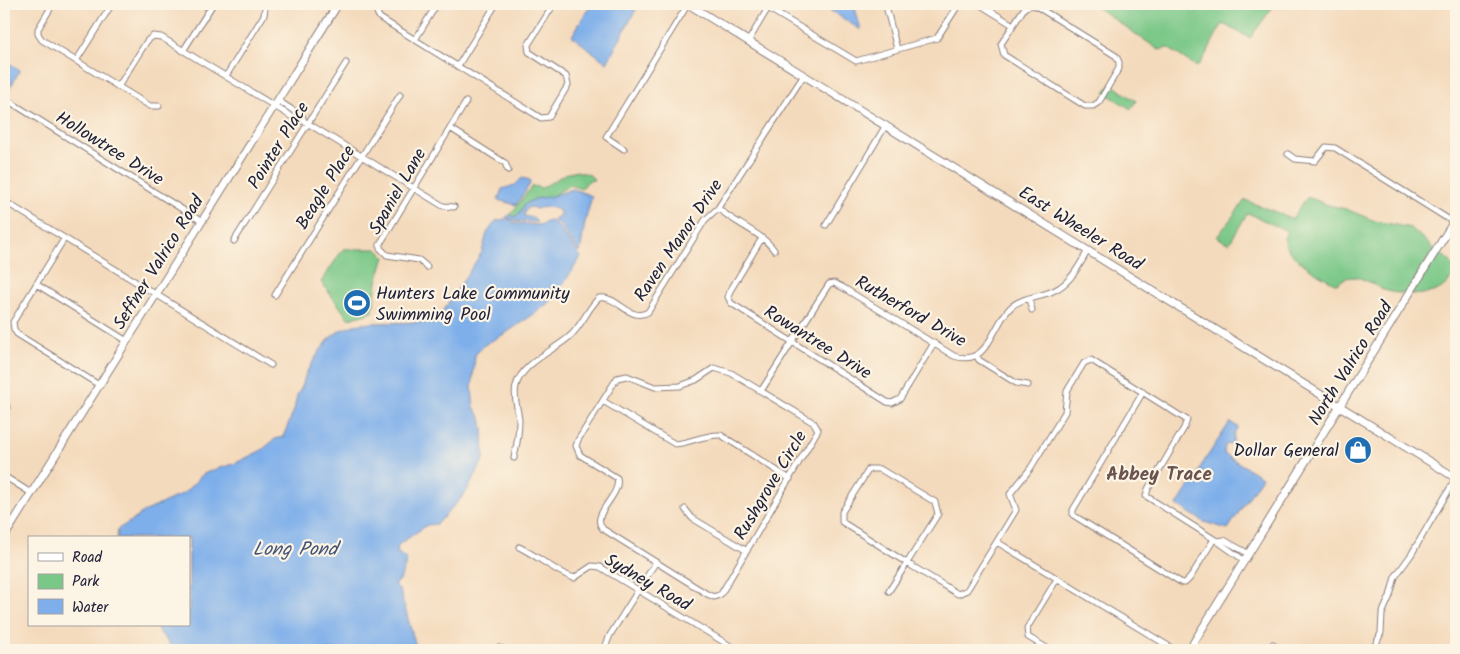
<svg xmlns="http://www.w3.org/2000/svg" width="1460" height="654" font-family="Kalam,sans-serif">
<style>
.green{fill:#7ac888;stroke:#4e7562}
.water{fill:#7eafea;stroke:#506892}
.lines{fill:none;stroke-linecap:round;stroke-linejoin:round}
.street-casing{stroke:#8b7e7c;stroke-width:7}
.secondary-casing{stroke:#8b7e7c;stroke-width:9}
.street{stroke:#fff;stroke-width:5}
.secondary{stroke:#fff;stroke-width:7}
.labels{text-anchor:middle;stroke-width:4.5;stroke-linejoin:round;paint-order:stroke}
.street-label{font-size:18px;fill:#22223b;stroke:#fcf5e5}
.poi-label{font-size:18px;fill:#22223b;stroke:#fcf5e5;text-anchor:start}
.neighbourhood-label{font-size:19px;font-weight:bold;fill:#6a524f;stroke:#fcf5e5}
.water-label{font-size:19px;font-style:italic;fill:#425378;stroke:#fcf5e5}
</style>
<rect width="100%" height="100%" fill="#fcf5e5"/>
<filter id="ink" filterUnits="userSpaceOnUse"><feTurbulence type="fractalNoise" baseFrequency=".02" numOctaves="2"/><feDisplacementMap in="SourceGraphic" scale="10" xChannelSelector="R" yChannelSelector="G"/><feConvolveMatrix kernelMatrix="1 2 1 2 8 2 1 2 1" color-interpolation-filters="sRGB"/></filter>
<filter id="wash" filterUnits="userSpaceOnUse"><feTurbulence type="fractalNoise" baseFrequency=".0096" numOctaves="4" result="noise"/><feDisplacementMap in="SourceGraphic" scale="20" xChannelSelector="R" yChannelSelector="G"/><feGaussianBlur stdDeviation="1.12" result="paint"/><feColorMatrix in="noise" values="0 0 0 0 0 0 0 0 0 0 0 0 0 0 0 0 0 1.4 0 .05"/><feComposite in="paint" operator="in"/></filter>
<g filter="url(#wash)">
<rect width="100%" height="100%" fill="#f4dabc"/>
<!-- green -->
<path class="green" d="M1092,4h183l-25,34 -27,-14c-10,13 -14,30 -26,43l-29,-19 -9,2z
M1111,84l25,17 -5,8 -26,-16z
M577,171c7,4 11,-1 17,9l-6,1 -7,8 -11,-4 -18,11 -17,3 -10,5 -6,10 -6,3 -3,-2 22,-29 10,2 23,-14z
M1308,197l20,8 18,4 29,12 36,7 23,21 -27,45c-6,-1 -14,-1 -20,-3 -17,-7 -33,-23 -50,-7 -13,-6 -42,-23 -49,-35 -2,-4 -3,-8 -4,-11l3,-7 -37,-17h-3l-18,30 -12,-7 28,-37 48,19 7,-13z
M343,249h34l8,8 -8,24 -4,31 -24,7 -28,-37z
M1438,252l11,8 7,11c-13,21 -21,22 -44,24z"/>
<!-- water -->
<path class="water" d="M591,4h48l-32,59 -35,-27z
M820,4h34l7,26z
M4,60l16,10 -12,21 -4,-3z
M522,178l8,2v4l-14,21 -18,-5 4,-11 13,-4z
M573,189l19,7 -7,26 -5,31 -20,-28 -7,-5 7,-5v-4c-6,-4 -17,-5 -24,-2l-4,-2 -5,1 -2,3 -1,5 9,2 4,4 -21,-1 -10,-4 4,-2 4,2 5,-3 6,-10 10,-5 17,-3z
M504,219h5l6,4 25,2 10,-5 8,6 23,31 -27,41 -17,14 -31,21 -22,12 -9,10 -3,34 2,18 7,11 2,11 1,30 -19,35 -28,30 -10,1 -29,20 -1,7 10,8 -7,20 -6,4 6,7 17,59h-243l-20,-25h35v-87h-72l1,-9 20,-12 2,-3 44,-21 19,-19 13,-5 18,-5 28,-14 13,-11 8,-2 11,-27 3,-15 5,-8 4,-14 13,-21 13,-16 9,-6 13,-5 17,-2 65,-1 46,-70 5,-19 9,-12z
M1230,422l8,5 -4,6 -1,10 -8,2 -1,9 38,23 -34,52 -24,-7 -27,-17 11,-17 11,-10v-6l2,-6z"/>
</g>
<g filter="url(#ink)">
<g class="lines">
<!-- street casing -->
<g class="street-casing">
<path id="street" d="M53,4l-15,25v5l4,6 108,66h9
M202,4l8,4
M379,4c-3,6 -3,9 1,14l161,100 8,-1 19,-32 -2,-9 -37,-24 -1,-7 26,-41
M761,4l95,57 81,-23 22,-34
M887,4v6l10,39
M979,4l34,21
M1032,5l4,1 80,50 3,6v6l-20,34 -6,4h-8l-81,-51 -3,-11 24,-37z
M415,40l22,-36
M749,40l19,-32
M183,51l30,-47
M76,61l36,-57
M458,66l38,-62
M226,76l38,-61 1,-7 -2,-4
M118,87l29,-46 6,-5 8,1 138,84h5l139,85 11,1
M4,98l197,123
M277,100l25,16 2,5
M450,128l55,35 3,7
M624,149l-18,-12 82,-133
M1288,154l7,5 20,2 11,-14 9,1 118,74
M4,201l267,164
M718,208c17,16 42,23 56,42
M826,225l60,-100
M762,238l-32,53 -2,6 3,6 156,99 5,1 8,-4 34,-56
M64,239l-51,83 1,7 3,5 82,51
M234,241l112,-178
M427,267l-8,-7 -32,-5 -7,-7v-4l86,-142
M36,284l91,57
M275,295l125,-200
M1029,299l3,11
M976,355l3,5 37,23 12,2
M714,368l17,5 83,50 4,7 -97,164 -7,3 -7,-3 -104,-65c-14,-15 19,-33 14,-51l-37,-23 -4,-9 2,-6 39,-62 10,-2 28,11 25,-1 16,-6z
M761,391l68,-107 5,-1 8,4 112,69c35,11 38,-30 56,-48 11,-11 30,-11 43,-17 17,-7 27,-26 35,-41
M1143,392l-70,118v5l109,68h3l5,-5 24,-39
M4,397l3,11 -3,7
M603,401l72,43c15,-1 30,-10 46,-9l69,44
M514,458c3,-13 5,-25 5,-38 -1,-12 -6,-23 -3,-34 5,-22 37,-35 53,-49 13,-11 18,-28 30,-39 19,-3 31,25 49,14l57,-92 13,-12 86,-133
M869,469h11l55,33 3,12 -31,49 -65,-41v-10z
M4,476l27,17
M685,509l7,9 55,33
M1217,541l7,-1 25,14
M997,542l178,108
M519,547c19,9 36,25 55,31l18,-12 8,1 137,83
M889,591l18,-28 51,31 9,-4 49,-80 -6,-16 20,-25 35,-57 2,-21 17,-28 7,-3 96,60 -3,8 -36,61 -2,7 71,45 28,20
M494,650l4,-2 9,2
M604,650l6,-15 46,-73
M1050,650l-22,-13 -1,-9 30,-49
M1269,650l4,-6
M1370,650l6,-6 5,-11 1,-19 8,-18 5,-19 16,-22 45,-77"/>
</g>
<!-- secondary casing -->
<g class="secondary-casing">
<path id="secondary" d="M688,4l768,474
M4,537l334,-533
M1189,650l267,-432"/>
</g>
<!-- street -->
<use href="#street" class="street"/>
<!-- secondary -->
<use href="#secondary" class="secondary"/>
</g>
</g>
<!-- icons -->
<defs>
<g id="stadium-disc" transform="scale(1.4375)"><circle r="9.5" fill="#1f6fb2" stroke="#fcf5e5"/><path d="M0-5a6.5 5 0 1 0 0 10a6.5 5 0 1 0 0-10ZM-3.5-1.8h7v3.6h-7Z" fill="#fff"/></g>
<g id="shop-disc" transform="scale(1.4375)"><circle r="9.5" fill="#1f6fb2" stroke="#fcf5e5"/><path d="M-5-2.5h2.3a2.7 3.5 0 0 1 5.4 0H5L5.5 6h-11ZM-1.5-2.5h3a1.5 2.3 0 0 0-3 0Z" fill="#fff"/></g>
</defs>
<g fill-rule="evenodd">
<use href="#stadium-disc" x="357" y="303"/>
<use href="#shop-disc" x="1358" y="450"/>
</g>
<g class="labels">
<!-- street labels -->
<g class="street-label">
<text transform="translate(278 145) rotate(-58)" y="6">Pointer Place</text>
<text transform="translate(110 148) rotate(32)" y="6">Hollowtree Drive</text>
<text transform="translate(325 187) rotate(-58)" y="6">Beagle Place</text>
<text transform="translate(397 191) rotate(-60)" y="6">Spaniel Lane</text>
<text transform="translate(1081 228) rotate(32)" y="6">East Wheeler Road</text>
<text transform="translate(678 240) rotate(-56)" y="6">Raven Manor Drive</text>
<text transform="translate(158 262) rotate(-58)" y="6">Seffner Valrico Road</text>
<text transform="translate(911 311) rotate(30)" y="6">Rutherford Drive</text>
<text transform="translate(818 342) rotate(32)" y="6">Rowantree Drive</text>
<text transform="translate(1350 363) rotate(-58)" y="6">North Valrico Road</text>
<text transform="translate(770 485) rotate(-59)" y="6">Rushgrove Circle</text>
<text transform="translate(648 582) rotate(30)" y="6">Sydney Road</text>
</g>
<!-- poi labels -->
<g class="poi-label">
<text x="376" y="299">Hunters Lake Community<tspan x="376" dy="21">Swimming Pool</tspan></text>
<text x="1339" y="456" text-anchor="end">Dollar General</text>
</g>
<!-- neighbourhood labels -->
<g class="neighbourhood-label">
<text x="1159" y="480">Abbey Trace</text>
</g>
<!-- water labels -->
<g class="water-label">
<text x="295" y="555">Long Pond</text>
</g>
</g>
<!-- margin -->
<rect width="1460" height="654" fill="none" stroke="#fcf5e5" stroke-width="20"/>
<!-- legend -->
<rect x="28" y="536" width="162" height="90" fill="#fcf5e5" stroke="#a5a1a1"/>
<rect x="38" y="553" width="25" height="8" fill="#ffffff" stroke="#a5a1a1"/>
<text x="72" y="562" font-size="15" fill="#22223b">Road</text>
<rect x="38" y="574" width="25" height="15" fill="#7ac888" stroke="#a5a1a1"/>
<text x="72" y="586" font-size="15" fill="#22223b">Park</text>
<rect x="38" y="599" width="25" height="15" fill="#7eafea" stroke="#a5a1a1"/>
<text x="72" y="612" font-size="15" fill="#22223b">Water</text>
</svg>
